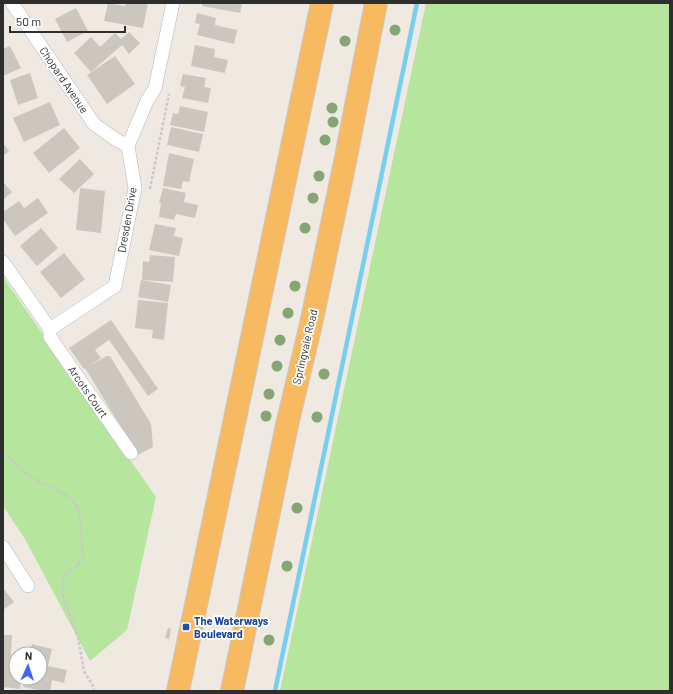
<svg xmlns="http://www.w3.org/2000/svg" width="673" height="694" font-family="Barlow,sans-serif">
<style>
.green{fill:#b6e59e}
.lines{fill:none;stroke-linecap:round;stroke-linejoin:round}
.stream{stroke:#75cff0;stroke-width:4.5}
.building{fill:#cbc7bf}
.minor-casing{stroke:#b4b7c1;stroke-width:14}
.trunk-casing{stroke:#c9c9c9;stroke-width:24}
.path{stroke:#c9c9c9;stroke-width:2.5;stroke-dasharray:3 2;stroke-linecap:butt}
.minor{stroke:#fff;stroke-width:13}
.trunk{stroke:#f8ba60;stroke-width:22}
.tree{fill:#84a574}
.transit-dot{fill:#1a4fb4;stroke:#fff;stroke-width:1.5}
.labels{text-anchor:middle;stroke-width:3.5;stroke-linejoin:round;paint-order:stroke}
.street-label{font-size:11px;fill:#2e2e2e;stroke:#fff}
.transit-label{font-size:11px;font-weight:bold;fill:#164399;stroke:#fff;text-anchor:start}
</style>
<rect width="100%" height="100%" fill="#efe9e1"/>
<!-- green -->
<path class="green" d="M426,3h244v688h-390z
M3,277l153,220 -29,133 -37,31 -65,-122 -22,-33z"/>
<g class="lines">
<!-- stream -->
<path class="stream" d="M275,691l142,-688"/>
</g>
<!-- building -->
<path class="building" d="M108,3l17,3 1,-3h22l-5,25 -39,-7z
M202,3h40l-2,10 -38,-7z
M76,8l12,23 -21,11 -12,-23z
M197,13l19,5 -1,7 22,5 -3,14 -37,-9 3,-11 -5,-1z
M129,32l11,11 -11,11 -7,-9 -31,27 -17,-19 17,-16 9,10 15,-14 6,6z
M195,45l20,4 -1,8 14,3 -3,13 -34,-7z
M10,46l11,22 -18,8v-27z
M115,56l20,28 -28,20 -20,-29z
M30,73l8,25 -20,7 -8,-25z
M183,74l23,4 -2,9 7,1 -3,15 -26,-5 3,-11 -5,-1z
M50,102l10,23 -36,17 -11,-24z
M180,106l28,6 -4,20 -34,-7 3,-12 5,1z
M171,127l32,7 -4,18 -32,-7z
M64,128l16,20 -31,25 -16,-20z
M3,143l6,8 -6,5z
M169,153l25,6 -5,23 -6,-1 -2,8 -18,-3z
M80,159l14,15 -20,19 -15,-14z
M3,182l9,10 -9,8z
M80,188l25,3 -4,42 -25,-3z
M163,188l23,5 -2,9 14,3 -3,13 -19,-4 -2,6 -15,-3 2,-14h-2z
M38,198l10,15 -33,23 -12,-17v-7l16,-11 5,7z
M155,224l21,4 -2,8 9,2 -4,18 -30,-6z
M41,228l17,20 -21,18 -17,-20z
M64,253l21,26 -24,19 -21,-26z
M150,255l25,2 -2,25 -31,-2 1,-19 6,1z
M141,280l30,5 -3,17 -30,-5z
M138,300l30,3 -4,37 -12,-2 1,-8 -18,-2z
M111,320l47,69 -10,7 -39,-56 -14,10 6,8 -12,8 18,-10h3l41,68 2,23 -15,8 -53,-87 -1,1 -15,-21z
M3,588l11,14 -11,8z
M168,628l3,1 -2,10 -4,-1z
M3,635h9l-2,36h6v7h5l-1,11 -17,-2z
M32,644l20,5 -4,17 19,4 -3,13 -12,-3 -2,11h-7l-20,-4 2,-9h15v-24h-10z"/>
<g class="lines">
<!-- minor casing -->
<g class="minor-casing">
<path id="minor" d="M12,3l82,121 21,15 13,7
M3,262l47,67 65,-43 20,-98 -7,-42 19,-45 8,-13 18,-85
M50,329v8l81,116
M3,547l25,39"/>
</g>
<!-- trunk casing -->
<g class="trunk-casing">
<path id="trunk" d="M178,691l144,-688
M232,691l55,-266 24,-101 34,-162 31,-159"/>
</g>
<!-- path -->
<path class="path" d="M150,189l19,-95
M3,452c9,9 19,19 30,26 15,10 34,13 44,29 4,7 5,43 6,53l-20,18v18l15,41 6,34 9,15 1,5"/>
<!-- minor -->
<use href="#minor" class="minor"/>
<!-- trunk -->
<use href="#trunk" class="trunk"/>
</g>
<!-- trees -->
<g class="tree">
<circle cx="395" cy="30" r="5.5"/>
<circle cx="345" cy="41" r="5.5"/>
<circle cx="332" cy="108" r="5.5"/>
<circle cx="333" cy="122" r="5.5"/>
<circle cx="325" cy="140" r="5.5"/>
<circle cx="319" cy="176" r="5.5"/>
<circle cx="313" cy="198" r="5.5"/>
<circle cx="305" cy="228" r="5.5"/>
<circle cx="295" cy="286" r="5.5"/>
<circle cx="288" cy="313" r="5.5"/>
<circle cx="280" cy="340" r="5.5"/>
<circle cx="277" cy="366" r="5.5"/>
<circle cx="324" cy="374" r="5.5"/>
<circle cx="269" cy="394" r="5.5"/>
<circle cx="266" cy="416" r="5.5"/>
<circle cx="317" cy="417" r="5.5"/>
<circle cx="297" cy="508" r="5.5"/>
<circle cx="287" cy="566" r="5.5"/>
<circle cx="269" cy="640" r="5.5"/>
</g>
<!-- markers -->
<rect class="transit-dot" x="182" y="623" width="8" height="8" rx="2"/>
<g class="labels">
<!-- street labels -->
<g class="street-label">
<text transform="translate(64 80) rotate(56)" y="4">Chopard Avenue</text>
<text transform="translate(127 220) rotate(-80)" y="4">Dresden Drive</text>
<text transform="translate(305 347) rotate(-77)" y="4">Springvale Road</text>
<text transform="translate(88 392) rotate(55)" y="4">Arcots Court</text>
</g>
<!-- transit labels -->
<g class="transit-label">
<text x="194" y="625">The Waterways<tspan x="194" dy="13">Boulevard</tspan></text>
</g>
</g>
<!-- border -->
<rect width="673" height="694" fill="none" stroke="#2e2e2e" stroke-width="8"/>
<!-- north arrow -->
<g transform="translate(28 666) rotate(3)"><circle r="19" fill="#ffffff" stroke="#ababab"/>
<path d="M0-3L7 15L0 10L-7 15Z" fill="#4264fb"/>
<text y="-6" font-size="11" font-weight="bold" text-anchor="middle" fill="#2e2e2e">N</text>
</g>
<!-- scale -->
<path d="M10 26v6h115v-6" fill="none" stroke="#2e2e2e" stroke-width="2"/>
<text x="16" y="26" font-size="12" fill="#2e2e2e" stroke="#ffffff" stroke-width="3" paint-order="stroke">50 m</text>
</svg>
